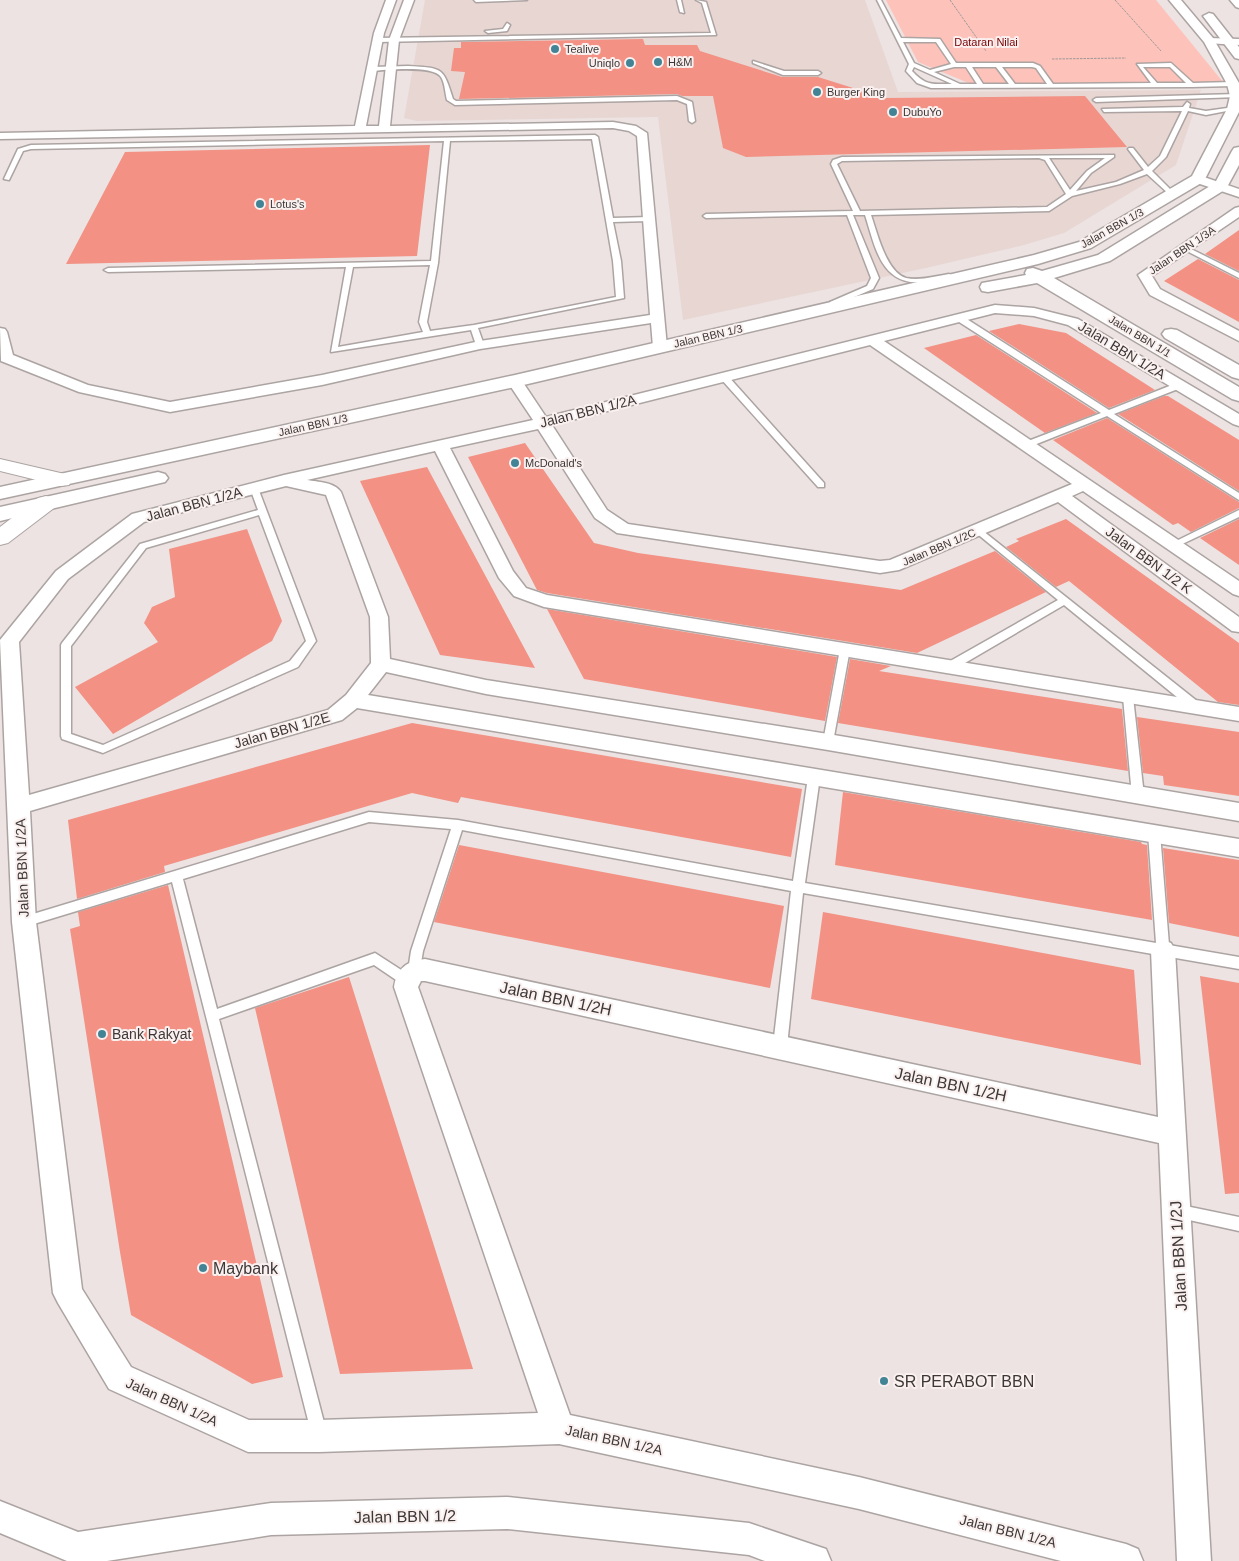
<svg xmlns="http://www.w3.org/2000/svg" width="1239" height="1561" font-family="Arial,sans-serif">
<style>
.built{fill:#e8d6d3}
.green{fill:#fdc2b9}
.building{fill:#f29184}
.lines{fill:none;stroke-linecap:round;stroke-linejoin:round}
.service-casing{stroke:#aca4a2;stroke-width:3}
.minor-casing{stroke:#aca4a2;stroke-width:3}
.tertiary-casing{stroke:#aca4a2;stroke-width:3}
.secondary-casing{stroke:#aca4a2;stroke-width:2}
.path{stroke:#9f9998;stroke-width:1;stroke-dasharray:2.5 1;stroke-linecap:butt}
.service{fill:#fff;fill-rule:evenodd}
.minor{fill:#fff;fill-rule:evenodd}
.tertiary{fill:#fff;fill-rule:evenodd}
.secondary{fill:#fff;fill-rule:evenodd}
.poi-dot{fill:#428495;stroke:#faf0ef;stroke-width:2}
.labels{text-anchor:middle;stroke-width:4;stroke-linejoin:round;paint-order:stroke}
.far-park-label{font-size:11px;fill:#7a0003;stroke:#faf0ef}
.far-poi-label{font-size:11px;fill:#3c3837;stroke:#faf0ef;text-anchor:start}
.far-street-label{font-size:11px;fill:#3c3837;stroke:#faf0ef}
.street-label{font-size:14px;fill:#3c3837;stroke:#faf0ef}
.poi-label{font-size:14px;fill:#3c3837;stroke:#faf0ef;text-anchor:start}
.near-street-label{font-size:16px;fill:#3c3837;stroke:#faf0ef}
.near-poi-label{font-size:16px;fill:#3c3837;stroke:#faf0ef;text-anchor:start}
</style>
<rect width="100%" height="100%" fill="#ece3e2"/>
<!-- built -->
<path class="built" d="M425,0h440l33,92 303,-2 -25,75 -112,68 -40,12 -98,23 -243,52 -25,-203 -241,4 -13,-3z"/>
<!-- green -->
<path class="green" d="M886,0h270l67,82 -252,2 -53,-22z"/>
<!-- building -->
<path class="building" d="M643,39l2,6h52l3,6 82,26h36l67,21 200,-2 42,51 -381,10 -23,-9 -10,-52h-31l-5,-2 -218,5 6,-27 -14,-1 3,-23h7v-6z
M430,145l-13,111 -351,8 59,-112z
M1239,230v41l-34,-17z
M1198,259l41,21v42l-75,-41z
M1019,324l47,9 89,57 -46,18 -120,-77z
M976,335l121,78 -52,20 -121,-85z
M1164,396h4l71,44v51l-121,-77z
M1107,418l132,84v6l-48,24 -13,-9 -5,2 -120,-85z
M525,443l69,100 44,10 263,37 94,-39 51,41 -129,61 -370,-60 -10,-3 -69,-133z
M427,467l108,201 -95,-13 -80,-174z
M1066,519l173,124v62l-21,-3 -149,-121 -13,6 -50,-40 13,-6 -3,-2z
M1239,519v46l-39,-27z
M247,529l35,92 -10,20 -159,93 -38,-47 83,-45 -14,-19 8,-16 23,-10 -6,-48z
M547,609l290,48 -12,64 -241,-42z
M850,659l41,7 -12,5 243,38 6,62 -290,-48z
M1137,717l102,15v64l-75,-11 -1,-9 -20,-3z
M412,723l390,66 -11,68 -330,-60 -3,6 -46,-10 -248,73 1,6 -88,27 -9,-79z
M843,792l298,50 1,2 5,1 5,75 -317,-55z
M459,845l325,61 -14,82 -336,-66z
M1163,848l76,12v77l-70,-14z
M168,885l115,492 -31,7 -121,-69 -11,-63 -50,-323 10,-3 -2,-14z
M823,912l311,58 7,95 -330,-66z
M1200,976l39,7v210l-14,1z
M349,977l124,392 -133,5 -85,-366z"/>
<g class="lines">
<!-- service casing -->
<g class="service-casing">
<path id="service" d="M474,0h53l-51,2z
M677,0h4l3,13 -4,-1z
M696,0l10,2 10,33 -338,7 -3,-2 3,-2 333,-5 -9,-30z
M877,0h4l20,38 39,1 16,24h77l7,3 13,18 98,-1 -14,-19 34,-1 22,20 40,-1 3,2 -3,2 -41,1 -261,1 -14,-5 -11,-12 3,-7zM903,42h33l15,22 -21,6 -16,-7zM914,67l38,17c-20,0 -26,2 -40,-13zM954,67h12l11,17h-17l-26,-12zM972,67h24l13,17h-26zM1002,67h30l4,1 11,16h-32zM1143,67h27l16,16h-29z
M507,23l3,2 -3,6 -19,2 -3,-2 18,-2z
M753,61l31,10h34l3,2 -3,2h-35l-30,-12z
M408,66c35,2 35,1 45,33l3,2 221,-5 15,6 3,19 -3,2 -3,-2 -2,-17 -10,-4 -222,5 -8,-5c-2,-7 -2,-17 -6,-23 -8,-12 -55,-7 -69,-6l-3,-2 3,-2z
M1237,94l2,3 -143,5 -3,-2 3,-2z
M1187,102l3,2 -1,4 17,3 28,-4 3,2 -31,6 -18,-4 -22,46 -14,14 22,22v2h-4l-23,-21 -27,10 -48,12 -23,15 -178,4c6,17 15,57 35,63 14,3 30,-2 43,-4l4,2c-7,4 -19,5 -27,6 -45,5 -50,-33 -61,-67h-12l26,63 -6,11 -40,17h-3v-4l37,-16 4,-8 -24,-63 -141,3 -3,-2 3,-2 147,-3 -22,-47 2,-4 9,-3 272,-2v2l-23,16 -15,18 40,-9 28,-12 -16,-21 1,-1h4l15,19 12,-11 22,-45 -78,1 -2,-3 81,-2zM1039,158l6,2 21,34 -19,13 -187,4 -23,-47 5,-3zM1049,158h56l-18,13 -17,19z
M595,135l3,2 15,81 36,-1 3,2 -3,2 -36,1 8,39 3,37 -146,30 6,17 -4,2 -4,-2 -5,-15 -140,22 15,-85 -238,5 -4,-2 4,-2 323,-7 13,-120 -413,8 -8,2 -14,29 -5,-1 14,-30 13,-4zM592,139l21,122 3,36 -142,28 -44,6 -3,-9 11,-59 12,-122zM430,265l-11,57 4,10 -85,15 15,-80z
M1185,246l54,27v5l-56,-29 -1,-1z
M956,316h6l147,94 68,-27h6v4l-69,27 125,79v7l-132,-84 -78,31h-6v-4l78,-30 -145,-93z
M721,375h6l97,108v4h-6l-97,-108z
M254,485l4,3 58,153 -18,26 -195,86 -41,-14 -1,-3v-91l1,-2 78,-99 118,-34 -8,-22zM259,515l47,126 -16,20 -187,84 -32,-11v-88l75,-98z
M1239,510v7l-63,30 -3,1 -5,-3z
M978,527l224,178 1,3 -1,3h-8l-130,-106 -111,65h-8l-1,-3 1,-3 113,-64 -83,-68v-4z
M845,645l5,4 -17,93 -5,4 -5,-4 17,-93z
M1128,693l5,4 11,99 -2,3h-8l-2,-3 -9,-99z
M814,773l4,1 2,3 -15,106 351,60 -8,-110 2,-3h8l2,3 9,112 70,12v12l-436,-76 -16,153 -2,4 -5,2 -5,-2 -2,-4 18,-155 -329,-61 -39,121 -4,24 -5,2 -3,-2 2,5 -1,4 -5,2 -5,-2 -28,-19 -155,54 108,415 -2,6 -6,2 -6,-2 -141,-558 -148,45 -4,-1 -2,-4 2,-4 349,-106 89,8 335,61 15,-104 2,-3zM369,822l82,7 -40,122 -3,20 1,4 -34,-22 -158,56 -34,-130z
M1176,1204l63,13v14l-68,-15 -2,-5 2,-5z"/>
</g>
<!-- minor casing -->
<g class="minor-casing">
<path id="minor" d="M386,0h10l-12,33 -18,93h13l10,-86 15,-40h10l-15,40 -9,86 223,-4 23,4 11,7 20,214 -2,3h-10l-2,-3 -2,-24 -171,26 -158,36 -152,27 -91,-20 -78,-31 -1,-33 5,1 2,3 6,23 75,30 82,17 152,-27 158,-34 170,-26 -13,-179 -8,-5 -16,-3 -613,11v-6l355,-7 19,-93z
M1230,0h9v8l-3,-1z
M1209,38l30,1v6l-33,-2v-4z
M1198,175l41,14v8l-45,-15 -2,-3 2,-3z
M1239,207v10l-87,59 8,13 79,42v10l-89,-46 -12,-20 97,-67z
M995,305l39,3 44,11 161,95v12l-6,-2 -165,-99 -34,-9 -39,-3 -111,28 355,240v15l-6,-2 -150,-103 -11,5 167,121v15l-7,-1 -174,-129 -159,68 -19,3 -263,-40 -22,-15 -57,-89 -88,19 63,123 13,17 21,7 692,112v14l-695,-114 -30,-11 -15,-18 -64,-127 -128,29c11,2 27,2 34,12l47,125 2,42 96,21 342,54 411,69v18l-411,-71 -342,-56 -100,-22 -18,23 871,144v18l-882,-149 -15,12 -312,91 6,111 46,367 49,78 118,53h70l219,-7 -144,-426c3,-19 13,-26 31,-28l733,158 -7,-167 4,-7 8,-3 8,3 4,7 36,611h-34l-18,-418 -734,-162h-4l-3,6 152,428 289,62 267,67 12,5 5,12h-82l-202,-52 -300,-65 -240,8h-71l-139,-63 -51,-86 -5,-10 -41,-371 -12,-282 56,-69 76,-57 152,-39 249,-55 -26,-39 3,-3h10l26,39zM870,345l202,139 -182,76 -10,1 -252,-37 -21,-14 -55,-85zM286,486l40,9 44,122 1,46 -25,32 -18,15 -299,85 -10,-153 49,-63 76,-57z
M507,1497l242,26 77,26 5,12h-66l-16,-6 -242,-26 -236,6 -164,26h-40l-67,-28v-32l78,31 193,-29z"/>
</g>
<!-- tertiary casing -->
<g class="tertiary-casing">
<path id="tertiary" d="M1169,0h12l32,38 26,45v29l-34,67 -2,3 -112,66 -53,16 -523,123 -515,112v-12l515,-112 519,-120 45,-13 113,-66 35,-67 3,-13 -3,-12 -23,-42z
M1209,13l4,1 26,33v12l-4,-1 -32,-42z
M1239,147v18l-13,24 -116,72 -56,17 185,109v14l-7,-2 -195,-116 -49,9 -6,-1 -2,-4 2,-4 44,-8 -1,-2 2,-4 6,-1 9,3 56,-16 117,-72 17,-32 2,-3z
M1171,329l6,1 62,35v14l-7,-2 -67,-39 -3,-4 3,-4z
M158,472l7,2 3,4 -3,4 -165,39v-14z"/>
</g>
<!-- secondary casing -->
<g class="secondary-casing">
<path id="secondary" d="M0,459l69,16 3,5 -3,5 -8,1 -61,-15z
M46,496l8,2 3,5 -3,5 -46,35 -8,2v-18l38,-29z"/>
</g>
<!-- path -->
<path class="path" d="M950,0l36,51
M1115,0l46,51
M1052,59l74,-1"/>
<!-- service -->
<use href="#service" class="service"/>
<!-- minor -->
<use href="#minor" class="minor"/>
<!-- tertiary -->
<use href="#tertiary" class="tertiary"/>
<!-- secondary -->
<use href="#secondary" class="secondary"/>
</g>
<!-- markers -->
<g class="poi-dot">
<circle cx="555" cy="49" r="5"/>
<circle cx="658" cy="62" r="5"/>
<circle cx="630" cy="63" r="5"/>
<circle cx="817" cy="92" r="5"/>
<circle cx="893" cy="112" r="5"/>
<circle cx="260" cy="204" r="5"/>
<circle cx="515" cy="463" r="5"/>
<circle cx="102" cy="1034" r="5"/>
<circle cx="203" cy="1268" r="5"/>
<circle cx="884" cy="1381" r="5"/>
</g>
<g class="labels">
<!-- far-park labels -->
<g class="far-park-label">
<text x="986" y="46">Dataran Nilai</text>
</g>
<!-- far-poi labels -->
<g class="far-poi-label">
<text x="565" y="53">Tealive</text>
<text x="668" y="66">H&amp;M</text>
<text x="620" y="67" text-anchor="end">Uniqlo</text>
<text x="827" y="96">Burger King</text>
<text x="903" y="116">DubuYo</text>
<text x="270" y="208">Lotus's</text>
<text x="525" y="467">McDonald's</text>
</g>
<!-- far-street labels -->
<g class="far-street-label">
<text transform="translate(1112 228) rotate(-29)" y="4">Jalan BBN 1/3</text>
<text transform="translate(1182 250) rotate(-34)" y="4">Jalan BBN 1/3A</text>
<text transform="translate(708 336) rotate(-13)" y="4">Jalan BBN 1/3</text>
<text transform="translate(1140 336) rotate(31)" y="4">Jalan BBN 1/1</text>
<text transform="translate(313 425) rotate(-12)" y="4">Jalan BBN 1/3</text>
<text transform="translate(939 547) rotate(-23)" y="4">Jalan BBN 1/2C</text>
</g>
<!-- street labels -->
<g class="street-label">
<text transform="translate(1122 350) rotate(31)" y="5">Jalan BBN 1/2A</text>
<text transform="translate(588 411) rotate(-14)" y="5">Jalan BBN 1/2A</text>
<text transform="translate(194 504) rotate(-15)" y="5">Jalan BBN 1/2A</text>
<text transform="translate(1149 560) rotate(36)" y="5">Jalan BBN 1/2 K</text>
<text transform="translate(282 730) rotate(-16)" y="5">Jalan BBN 1/2E</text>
<text transform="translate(22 868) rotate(-92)" y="5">Jalan BBN 1/2A</text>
<text transform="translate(172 1402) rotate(24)" y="5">Jalan BBN 1/2A</text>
<text transform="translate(614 1440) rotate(12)" y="5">Jalan BBN 1/2A</text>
<text transform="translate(1008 1531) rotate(14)" y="5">Jalan BBN 1/2A</text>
</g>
<!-- poi labels -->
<g class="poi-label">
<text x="112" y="1039">Bank Rakyat</text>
</g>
<!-- near-street labels -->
<g class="near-street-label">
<text transform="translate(556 998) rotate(12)" y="6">Jalan BBN 1/2H</text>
<text transform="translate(951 1084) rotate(12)" y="6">Jalan BBN 1/2H</text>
<text transform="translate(1178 1256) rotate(-93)" y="6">Jalan BBN 1/2J</text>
<text transform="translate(405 1516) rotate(-1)" y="6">Jalan BBN 1/2</text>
</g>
<!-- near-poi labels -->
<g class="near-poi-label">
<text x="213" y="1274">Maybank</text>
<text x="894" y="1387">SR PERABOT BBN</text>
</g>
</g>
</svg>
